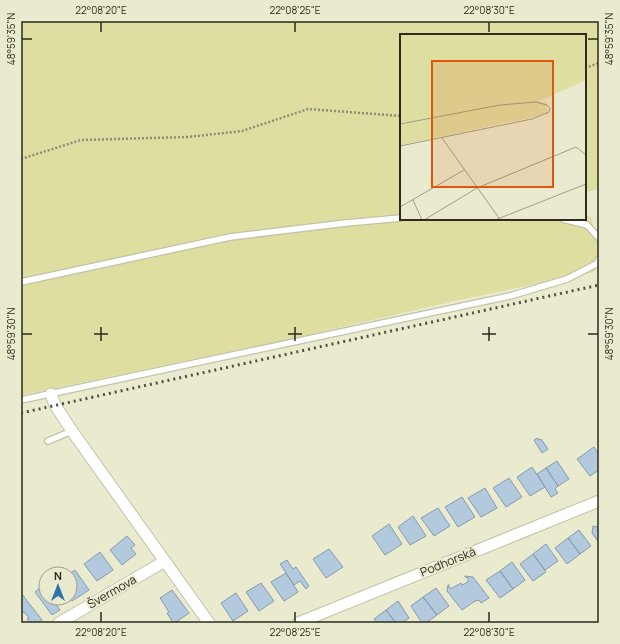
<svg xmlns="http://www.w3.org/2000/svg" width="620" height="644" font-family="Manrope,sans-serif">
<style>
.green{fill:#dedea1}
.building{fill:#b3c9dd;stroke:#859bad}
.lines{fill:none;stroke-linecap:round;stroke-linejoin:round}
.lane-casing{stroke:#c2c3a7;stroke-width:8}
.street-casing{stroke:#c2c3a7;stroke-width:13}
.path{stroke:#8d8d79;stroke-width:2.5;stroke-dasharray:2 2;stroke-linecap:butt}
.lane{stroke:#fff;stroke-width:5.5}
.street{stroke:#fff;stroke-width:11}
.rail{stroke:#505142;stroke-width:3;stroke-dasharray:2 4;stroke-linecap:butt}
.ticks{fill:none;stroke:#2b2b20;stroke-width:1.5}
.labels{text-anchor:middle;stroke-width:4;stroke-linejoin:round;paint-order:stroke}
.street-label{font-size:12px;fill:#2b2b20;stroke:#eaebce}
.inset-road{fill:none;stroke:#9e9e88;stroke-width:1}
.view{fill:#df570d;fill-opacity:0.15;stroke:#df570d;stroke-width:2}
.inset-edge{fill:none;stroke:#2b2b20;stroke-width:2}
.neatline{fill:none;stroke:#2b2b20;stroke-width:1.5}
.ticks-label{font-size:10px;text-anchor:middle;fill:#2b2b20}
</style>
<rect width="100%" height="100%" fill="#eaebce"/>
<!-- green -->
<path class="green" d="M21,21h578v168l-14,3v-157h-184v184h184v-4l6,2 8,31v15l-5,9 -135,28 -187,43 -251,52z"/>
<!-- building -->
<path class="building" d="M538,438l1,2 2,-1 7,10 -6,4 -8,-13z
M594,447l5,8v15l-9,6 -13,-17z
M557,461l12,18 -11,7 -12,-18z
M532,467l13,20 -15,9 -13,-19z
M546,468l12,18 -3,3 3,4 -7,4 -14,-23z
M509,478l13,19 -16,10 -13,-19z
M485,488l12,20 -16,9 -13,-19z
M462,497l13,20 -17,10 -13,-20z
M438,508l12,18 -16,10 -13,-18z
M413,516l13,20 -16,9 -12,-18z
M389,524l13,20 -17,11 -13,-19z
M593,526l6,1v16l-7,-10z
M579,530l12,16 -11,8 -12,-16z
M127,536l8,9 -4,3 5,6 -14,11 -12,-15z
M568,538l12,16 -13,10 -12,-16z
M546,544l12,17 -13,9 -12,-16z
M329,549l14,18 -17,11 -13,-19z
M100,552l13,18 -16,11 -13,-17z
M533,554l13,18 -13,9 -13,-17z
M287,560l6,9 3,-2 13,19 -3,3 -6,-8 -6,4 -14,-21z
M512,562l13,18 -12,9 -13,-18z
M64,570l3,4h-10z
M75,570l14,20 -17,11 -2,-3 -1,-24z
M500,571l13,18 -13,9 -14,-18z
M286,573l12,19 -14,9 -13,-19z
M465,576l8,1 16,21 -8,5 -2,-3 -4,1 -13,9 -15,-19 1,-6h1v3h3l9,-5 1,2 6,-3v-4l-3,-1z
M261,583l13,18 -15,10 -13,-19z
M42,586l4,5v7h5l9,12 -8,5 -17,-23z
M436,588l13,18 -12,9 -14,-18z
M172,590l17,23 -14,10h-2l-6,-10 2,-1 -9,-14z
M21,593l21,27 -4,3h-8l-3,-4 2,-1 -5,-6 -1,1 -2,-2z
M236,593l12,18 -15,10 -12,-18z
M423,597l14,18 -11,8h-4l-11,-17z
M398,601l11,17 -7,5h-6l-10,-13z
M386,610l10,13h-19l-3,-4z"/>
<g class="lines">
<!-- lane casing -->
<g class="lane-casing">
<path id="lane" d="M563,219l24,6 12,13
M21,282l209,-45 116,-14 55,-5
M21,400l489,-104 57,-17 31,-16 1,-4
M48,441l24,-10"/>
</g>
<!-- street casing -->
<g class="street-casing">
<path id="street" d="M51,394l4,11 17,26 137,192
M59,623l106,-62
M298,623l301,-122"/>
</g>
<!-- path -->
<path class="path" d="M585,68l14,-5
M21,159l60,-19 107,-3 54,-6 66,-22 93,7"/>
<!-- lane -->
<use href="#lane" class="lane"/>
<!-- street -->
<use href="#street" class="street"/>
<!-- rail -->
<path class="rail" d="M21,413l578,-128"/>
</g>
<!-- ticks -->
<path class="ticks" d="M101,22v10M295,22v10M489,22v10M22,39h10M588,39h10M101,327v14M295,327v14M489,327v14M22,334h10M94,334h14M288,334h14M482,334h14M588,334h10M101,612v10M295,612v10M489,612v10"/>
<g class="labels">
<!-- street labels -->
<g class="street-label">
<text transform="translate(448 562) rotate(-22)" y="4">Podhorská</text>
<text transform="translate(112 592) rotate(-30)" y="4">Švermova</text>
</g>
</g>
<!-- overview -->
<g transform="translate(400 34)">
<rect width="186" height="186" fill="#eaebce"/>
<path d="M0,0h186v46l-47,21 8,2 1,11 -148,31z" fill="#dedea1"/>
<path class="inset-road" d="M0,90l100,-19 36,-3 11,3 3,3 -1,4 -17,7 -132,27M42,104l57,80M13,166l9,20M0,173l64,-37M24,186l53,-32 99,-41 10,8M95,186l91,-36"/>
<path class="view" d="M32,27h121v126h-121z"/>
<rect width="186" height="186" class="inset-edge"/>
</g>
<!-- border -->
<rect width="620" height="644" fill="none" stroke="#eaebce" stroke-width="44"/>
<!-- north arrow -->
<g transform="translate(58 586)"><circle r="19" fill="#eaebce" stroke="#9e9e88"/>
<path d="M0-3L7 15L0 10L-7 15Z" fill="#2e74a8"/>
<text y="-6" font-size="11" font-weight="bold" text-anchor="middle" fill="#2b2b20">N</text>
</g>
<rect x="22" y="22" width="576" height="600" class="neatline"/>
<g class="ticks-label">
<text x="101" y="14">22°08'20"E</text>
<text x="295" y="14">22°08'25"E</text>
<text x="489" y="14">22°08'30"E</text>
<text transform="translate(11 39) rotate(-90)" y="4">48°59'35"N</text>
<text transform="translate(609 39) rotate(-90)" y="4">48°59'35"N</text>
<text transform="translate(11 334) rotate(-90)" y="4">48°59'30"N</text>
<text transform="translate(609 334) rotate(-90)" y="4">48°59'30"N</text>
<text x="101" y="636">22°08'20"E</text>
<text x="295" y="636">22°08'25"E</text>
<text x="489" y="636">22°08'30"E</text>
</g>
</svg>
